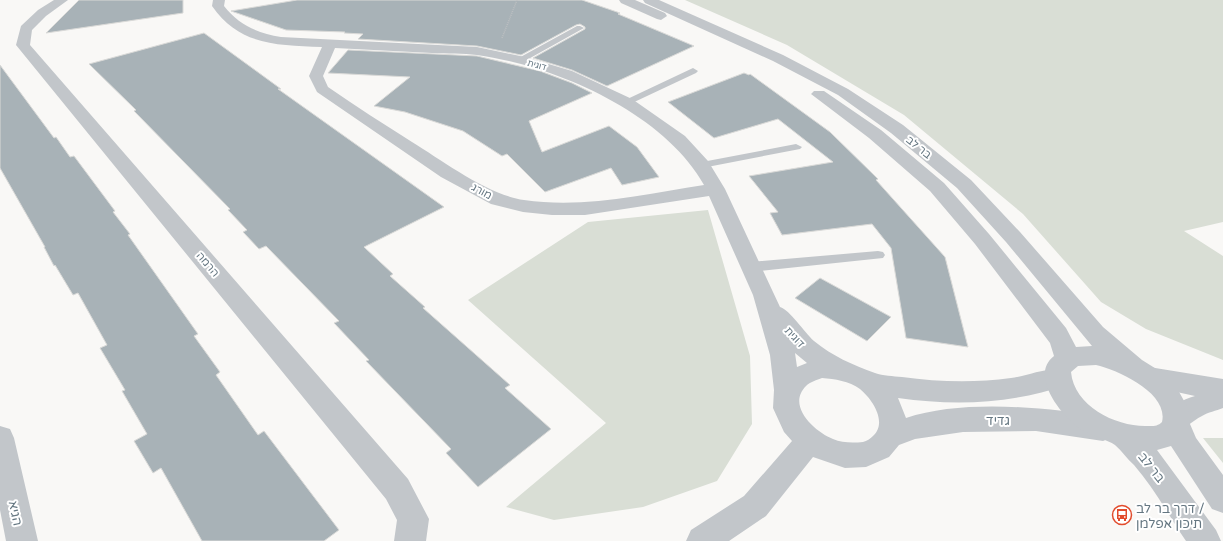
<svg xmlns="http://www.w3.org/2000/svg" width="1223" height="541" font-family="'Varela Round',Heebo,sans-serif">
<style>
.green{fill:#d9ded5}
.building{fill:#a8b2b7;stroke:#dadad8}
.lines{fill:none;stroke-linecap:round;stroke-linejoin:round}
.path{stroke:#bcbfc1;stroke-width:1.5;stroke-dasharray:1 1;stroke-linecap:butt}
.service{fill:#c2c6ca;fill-rule:evenodd}
.minor{fill:#c2c6ca;fill-rule:evenodd}
.tertiary{fill:#c2c6ca;fill-rule:evenodd}
.labels{text-anchor:middle;stroke-width:4;stroke-linejoin:round;paint-order:stroke}
.far-street-label{font-size:9px;fill:#647681;stroke:#fff}
.street-label{font-size:11px;fill:#647681;stroke:#fff}
.near-street-label{font-size:13px;fill:#647681;stroke:#fff}
.near-poi-label{font-size:13px;fill:#647681;stroke:#fff;text-anchor:start}
</style>
<rect width="100%" height="100%" fill="#f9f8f6"/>
<!-- green -->
<path class="green" d="M685,0h538v222l-39,9 39,25v104l-77,-31 -45,-27 -78,-88 -119,-99 -117,-70z
M708,210l42,146 2,68 -35,57 -74,26 -89,13 -48,-13 100,-84 -138,-123 120,-78z
M1203,438h20v25z"/>
<!-- building -->
<path class="building" d="M79,0h104v13l-137,20z
M297,0h285l38,13 -2,1 76,32 -87,40 -35,-16 -39,-12 52,-29v-2l-5,-3 -4,1 -55,30 -44,-9 -119,-7 5,-5 -19,-1 1,-1 -59,-2 -55,-19z
M204,33l77,56h-3l166,118 -80,40 29,27 -3,2 35,31 -2,1 87,77 -5,3 46,41 -73,58 -32,-34 5,-4 -85,-88 3,-1 -35,-37 5,-2 -73,-75 -7,3 -16,-17 4,-2 -19,-20 2,-1 -96,-98 2,-1 -47,-46z
M348,50l129,6 63,15 32,12 20,10 -63,28 13,31 67,-26 28,21 22,30 -37,8 -11,-17 -66,24 -38,-38 -5,2 -39,-25 -58,-19 -31,-6 36,-29 -82,-4z
M0,65l54,73 2,-1 14,20 4,-1 41,55 -2,1 17,22 -2,1 70,99 -4,2 26,36 -4,3 42,60 6,-4 75,99 -15,11h-122l-41,-73 -8,5 -19,-32 13,-7 -25,-43 3,-1 -25,-42 7,-3 -29,-52 -5,2 -18,-30 -1,1 -10,-19h1l-45,-79z
M744,73l5,2 1,-1 80,58 48,47 -2,1 69,77 23,90 -62,-9 -15,-90 -19,-24 -90,11 -12,-22 8,-1 -29,-36 84,-14 -55,-43 -64,19 -46,-36z
M820,278l71,39 -24,24 -72,-43z"/>
<g class="lines">
<!-- path -->
<path class="path" d="M502,38l15,-38"/>
<!-- service -->
<path class="service" d="M577,26h3l4,2 -61,34 -3,1 -5,-3z
M693,68l5,3 -2,2 -66,31 -4,1 -5,-3z
M796,144l6,3 -2,2 -98,19 -6,-3 6,-3z
M878,251l5,1 2,3 -2,3 -132,14 -5,-2 -2,-3 2,-3 5,-2z"/>
<!-- minor -->
<path class="minor" d="M54,0h14l-22,16 -14,14 -2,15 378,434 21,40 -3,22h-32l3,-21 -11,-21 -370,-454 5,-19 17,-16z
M213,0h12l-1,6c15,19 33,27 57,31l196,10 48,10 47,14 60,28 53,37 23,25 17,28 55,118c10,3 24,25 34,34 18,15 39,24 61,32 8,3 18,3 27,4 36,5 73,6 109,1 18,-2 39,-13 56,-7l4,7 -4,7c-56,19 -111,21 -169,13l8,20c56,-19 140,-11 197,-1l10,4 4,8 -4,8 -10,4 -67,-10 -73,1 -48,7 -16,6 -10,12 -23,10 -21,1 -32,-11 -47,59 -37,25h-43l5,-11 53,-34 48,-55 -8,-9 -11,-24 1,-18 -4,-35 -17,-60 -44,-99 -124,19h-33l-29,-3 -32,-8 -50,-27 -124,-85 -8,-16 13,-29c-45,-2 -82,-1 -110,-41zM335,48c32,2 65,3 97,5 15,1 31,0 45,2 79,11 187,58 227,130 -59,9 -120,24 -180,15 -36,-5 -81,-39 -112,-58 -28,-18 -57,-36 -84,-55l-5,-11zM795,353l12,10 -10,4zM822,378c13,1 27,3 38,11 12,10 28,33 13,47 -3,3 -6,5 -10,6 -10,1 -21,1 -30,-3 -18,-7 -47,-33 -27,-53 4,-4 11,-6 16,-8z
M1149,367l74,12v29c-7,3 -15,4 -21,8 -14,7 -16,16 -34,10l-4,-8c7,-13 18,-18 31,-22l-55,-12 -4,-7 4,-7z
M0,426l10,3 4,9 24,103h-32l-6,-31z"/>
<!-- tertiary -->
<path class="tertiary" d="M619,0h16l30,13 2,3 -6,4 -4,-1 -36,-16z
M643,0h16l124,55 65,34 55,36 68,55 49,52 83,95 39,33 16,10 20,20 10,18 3,11 -1,5 6,14 27,37v38l-11,-4 -41,-63 -14,4 59,80 5,11h-35c-17,-25 -32,-53 -52,-76 -7,-6 -12,-14 -19,-20 -7,-5 -26,-10 -36,-17 -18,-13 -50,-53 -25,-72l-4,-13 -75,-99 -45,-53 -61,-53 -58,-44 3,-3h10l57,39 63,53 45,51 77,94 10,19 16,-1 -86,-104 -49,-54 -66,-55 -53,-38 -65,-34 -128,-58zM1096,365c22,5 73,28 66,57 -5,5 -10,4 -17,4 -30,0 -71,-20 -74,-54l7,-6z"/>
</g>
<!-- icons -->
<defs>
<g id="bus-ring" transform="scale(1)"><circle r="9.5" fill="#fff" stroke="#e24c2d" stroke-width="1.5"/><path d="M-5-6H5V4H4V6H2V4H-2V6H-4V4H-5ZM-3.5-4V0h7V-4ZM-3.5 1.2v1.5H-2V1.2ZM2 1.2v1.5H3.5V1.2Z" fill="#e24c2d"/></g>
</defs>
<g fill-rule="evenodd">
<use href="#bus-ring" x="1122" y="515"/>
</g>
<g class="labels">
<!-- far-street labels -->
<g class="far-street-label">
<text transform="translate(537 65) rotate(16)" y="3">דוגית</text>
</g>
<!-- street labels -->
<g class="street-label">
<text transform="translate(919 147) rotate(39)" y="4">בר לב</text>
<text transform="translate(482 191) rotate(28)" y="4">מורג</text>
<text transform="translate(208 264) rotate(50)" y="4">הרמה</text>
<text transform="translate(795 337) rotate(47)" y="4">דוגית</text>
</g>
<!-- near-street labels -->
<g class="near-street-label">
<text x="998" y="425">גדיד</text>
<text transform="translate(1152 467) rotate(52)" y="5">בר לב</text>
<text transform="translate(16 513) rotate(78)" y="5">הגיא</text>
</g>
<!-- near-poi labels -->
<g class="near-poi-label">
<text x="1136" y="513">דרך בר לב /<tspan x="1136" dy="15">תיכון אפלמן</tspan></text>
</g>
</g>
</svg>
